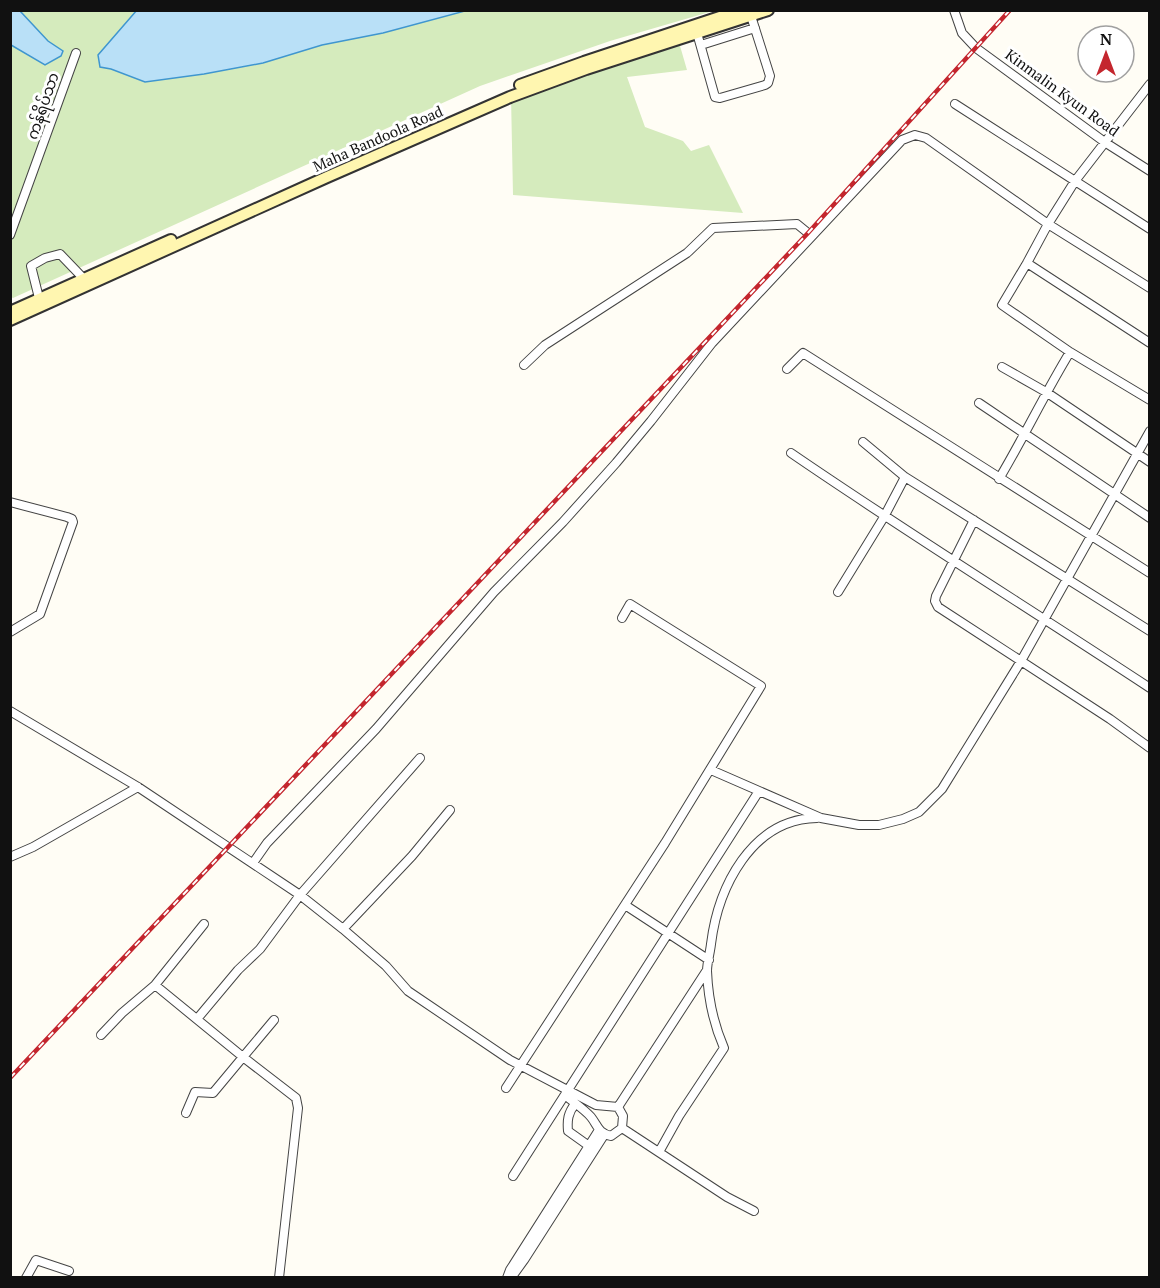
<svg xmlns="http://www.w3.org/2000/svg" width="1160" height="1288" font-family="'PT Serif','Noto Sans Myanmar',serif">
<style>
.green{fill:#d5ebbd}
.water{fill:#b9e0f7;stroke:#3f96cf;stroke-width:1.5}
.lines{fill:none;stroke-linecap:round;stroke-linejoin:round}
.street-casing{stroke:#444;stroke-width:10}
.secondary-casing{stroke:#333;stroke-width:14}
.street{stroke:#fff;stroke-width:8}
.secondary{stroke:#fff6b0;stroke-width:10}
.rail-casing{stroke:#c4262e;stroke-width:4.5}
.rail{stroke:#fff;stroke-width:2;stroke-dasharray:7;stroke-linecap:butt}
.labels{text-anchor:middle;stroke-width:6;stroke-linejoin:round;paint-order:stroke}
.street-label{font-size:15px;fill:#111;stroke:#fff}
</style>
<rect width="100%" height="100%" fill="#fffdf5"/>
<!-- green -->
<path class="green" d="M11,11h702l-103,30 -130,45 -467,212 -2,-1z
M678,39l9,31 -60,7 18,50 38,14 8,10 18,-6 34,68 -230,-18 -2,-99z"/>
<!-- water -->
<path class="water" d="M11,10l9,1 28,30 15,10 -2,5 -16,9 -34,-20z
M137,10h328v1l-82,22 -61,12 -59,18 -59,11 -59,8 -34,-13 -11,-2 -2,-12z"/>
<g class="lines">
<!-- street casing -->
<g class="street-casing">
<path id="street" d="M954,10l8,23 14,15 130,95 44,28
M697,33l18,64 5,1 45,-13 3,-2 2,-7 -19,-60
M701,45l54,-17
M1150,84l-75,97 -27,43 -21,39 -25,42 68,47 80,48
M955,104l195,125
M10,235l66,-182
M1027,263l123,80
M39,298l-8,-32 14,-8 15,-4 24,25
M524,365l21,-20 142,-92 26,-25 84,-4 11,9
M1002,367l44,25 104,70
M787,369l16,-16 347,220
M979,403l171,115
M863,442l42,35 245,154
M791,453c118,81 239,156 359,235
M999,479c25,-42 46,-86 71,-127
M10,502l57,15 5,2 1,3 -33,92 -30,18
M974,520l-38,76 -1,5 3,6 172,112 40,29
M838,592l46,-75 21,-40
M10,711l128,76 162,108 43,34 43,37 22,25 102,69 86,45 22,2 5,9 -1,12 -11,8c-13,-3 -13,-10 -20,-19 -7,-8 -18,-15 -26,-22
M711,770l110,48 38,7h20l24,-6 16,-7 23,-23 79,-128 129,-230
M10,857l23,-10 105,-60
M253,863l14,-20 109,-114 118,-137 69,-70 53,-59 35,-42 61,-78 190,-203 13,-5 11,3 122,86 102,64
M625,905l84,55
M343,929l69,-73 38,-46
M155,985l88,72 -30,36 -18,-1 -9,21
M197,1019l41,-49 22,-21 40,-54 120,-137
M274,1020l-31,37 53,41 2,10 -19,170
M101,1035l21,-22 33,-28 49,-61
M506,1088l159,-245 96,-157 -131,-82 -8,14
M575,1104c-7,9 -8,16 -7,27l21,15
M618,1107l89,-137
M622,1128l105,69 27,14
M659,1152l20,-36 45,-68c-10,-23 -16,-51 -17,-77 0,-8 3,-18 4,-27 7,-56 40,-125 106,-126
M513,1176l246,-385
M26,1278l10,-18 33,11
M507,1278l3,-8 89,-140
M511,1278l13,-18 80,-125"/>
</g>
<!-- secondary casing -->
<g class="secondary-casing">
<path id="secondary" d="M520,85l64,-23 157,-52
M10,312l161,-72
M10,320l317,-143 183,-80 76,-28 182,-59"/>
</g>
<!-- street -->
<use href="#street" class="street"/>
<!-- secondary -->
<use href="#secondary" class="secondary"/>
<!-- rail casing -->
<g class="rail-casing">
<path id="rail" d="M10,1078l798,-845 202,-223"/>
</g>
<!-- rail -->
<use href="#rail" class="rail"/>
</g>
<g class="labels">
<!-- street labels -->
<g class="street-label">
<text transform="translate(1062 93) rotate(36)" y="5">Kinmalin Kyun Road</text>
<text transform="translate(43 106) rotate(-71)" y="5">ကန်ရိပ်သာ</text>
<text transform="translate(378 139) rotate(-24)" y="5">Maha Bandoola Road</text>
</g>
</g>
<!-- border -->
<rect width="1160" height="1288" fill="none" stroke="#111111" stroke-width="24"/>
<!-- north arrow -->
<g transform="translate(1106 54)"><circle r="28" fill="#ffffff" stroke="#a0a0a0" stroke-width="1.5"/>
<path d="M0-4.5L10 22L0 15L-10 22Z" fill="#c4262e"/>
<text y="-9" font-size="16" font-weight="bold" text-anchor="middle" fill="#111111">N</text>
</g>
</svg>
